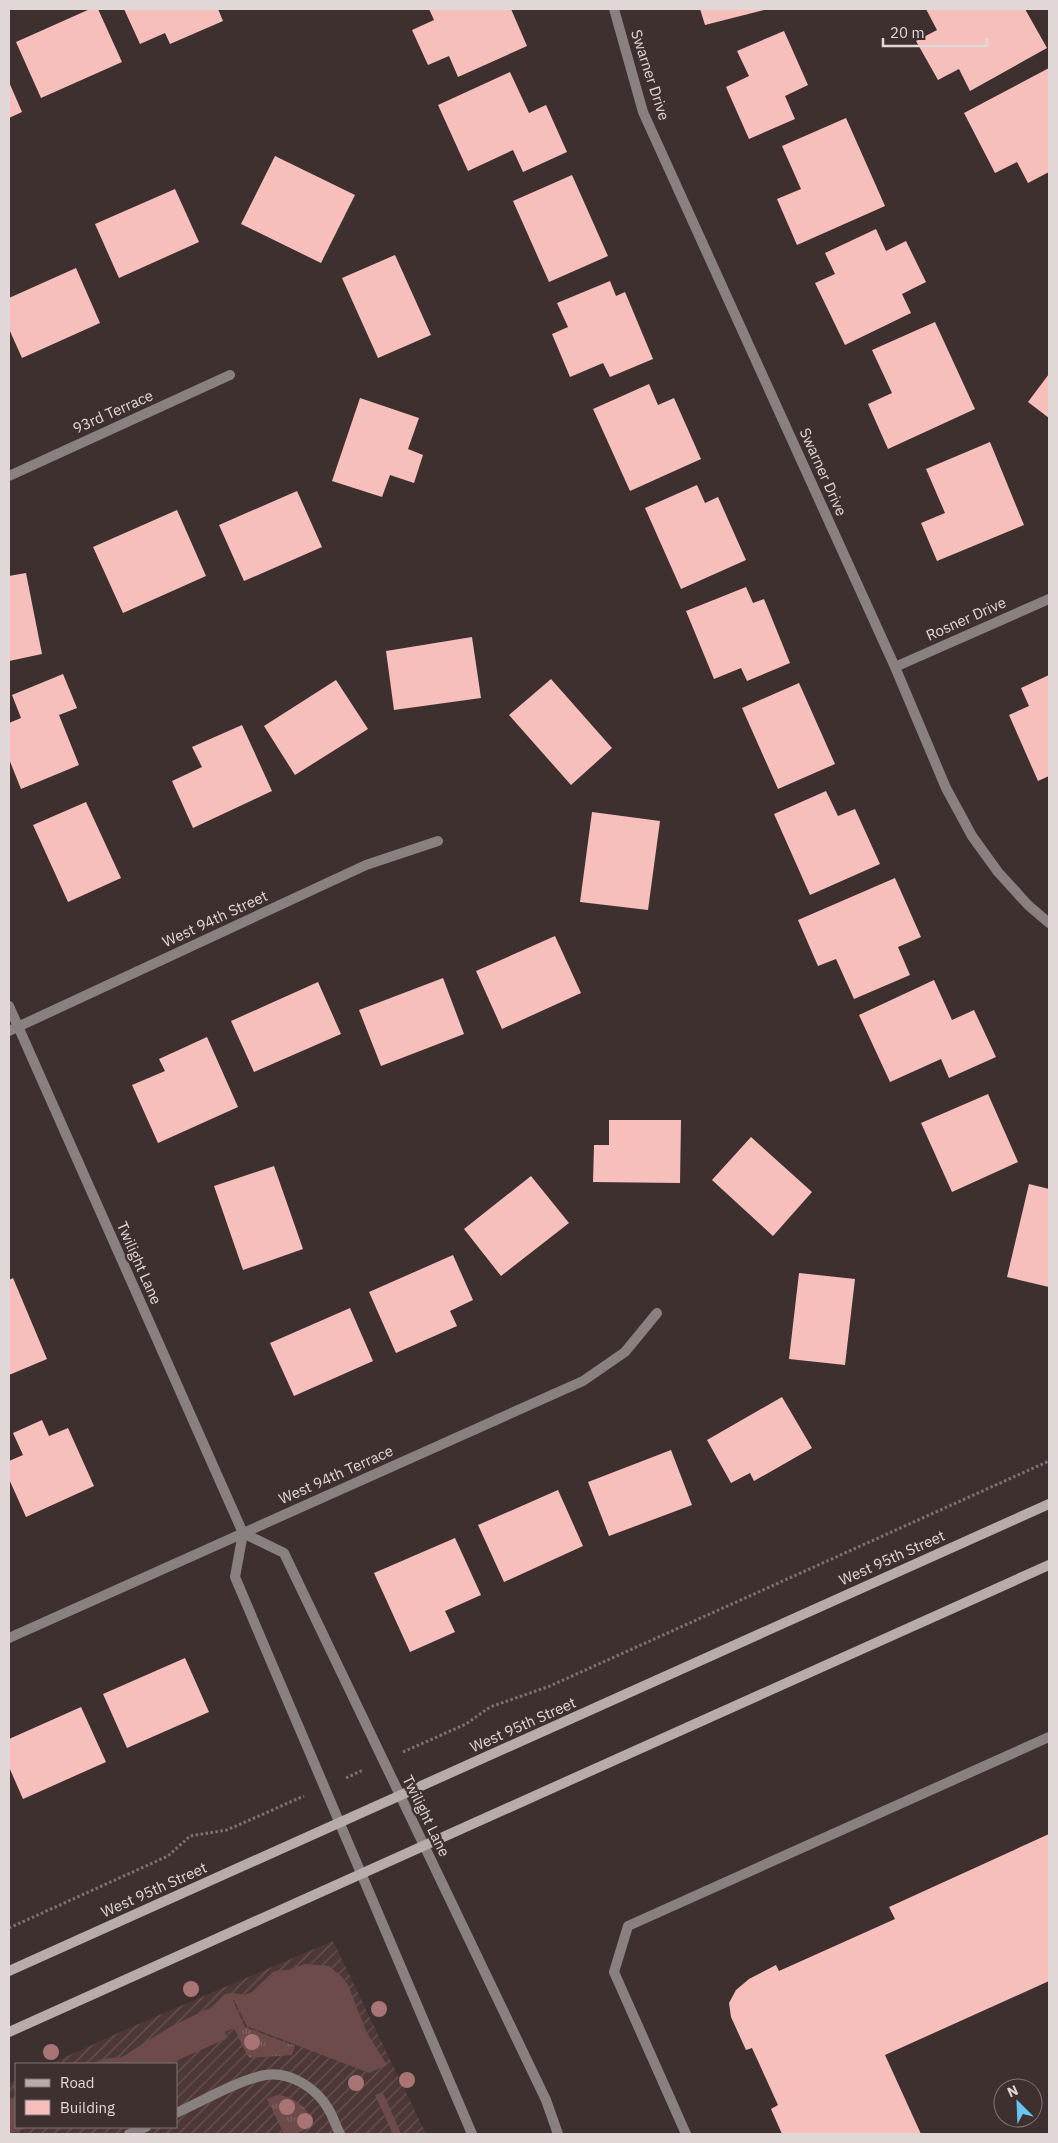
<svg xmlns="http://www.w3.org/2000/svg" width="1058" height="2143" font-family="'IBM Plex Sans',sans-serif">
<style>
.industrial{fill:url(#industrial-furrows)}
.grass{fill:url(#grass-tufts)}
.garden{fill:#6d4b4a}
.building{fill:#f6bfbc}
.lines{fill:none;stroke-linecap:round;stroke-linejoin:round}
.path{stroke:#7f7272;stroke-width:3;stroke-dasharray:2.5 2.5;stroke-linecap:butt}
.service{stroke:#888180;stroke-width:10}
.minor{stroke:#888180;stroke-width:10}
.secondary{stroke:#b8acab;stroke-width:10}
.tree{fill:#a87574}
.labels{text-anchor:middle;stroke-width:5;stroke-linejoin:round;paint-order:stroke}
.street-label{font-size:15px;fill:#e0d7d6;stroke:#3f3030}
</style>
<defs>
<pattern id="industrial-furrows" width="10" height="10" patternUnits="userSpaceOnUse" patternTransform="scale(1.25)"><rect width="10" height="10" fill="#4d3837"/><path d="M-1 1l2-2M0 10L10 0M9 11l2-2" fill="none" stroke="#665453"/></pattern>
<pattern id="grass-tufts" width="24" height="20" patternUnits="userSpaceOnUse" patternTransform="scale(1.25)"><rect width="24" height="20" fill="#6d4b4a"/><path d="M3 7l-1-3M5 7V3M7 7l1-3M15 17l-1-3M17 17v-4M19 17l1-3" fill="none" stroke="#826463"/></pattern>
</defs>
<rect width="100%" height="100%" fill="#3f3030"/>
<!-- industrial -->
<path class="industrial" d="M333,1941l93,193h-417v-51l7,-3v47h160v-63h-126l79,-36z"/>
<!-- grass -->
<path class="grass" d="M245,2027l50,19 -3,9 -42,3 -3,-3 -10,-21z
M277,2095c16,1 36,14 33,32l-14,7h-12l-17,-35z"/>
<!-- garden -->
<path class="garden" d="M305,1964l24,2 13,11 6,8 19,48 20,32 -18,8 -122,-47 -13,-26 -1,1 12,26 -8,7 -3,-6 -9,4 3,6 -59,26h-79l13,-5 19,-2 48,-30 42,-20 13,-13 8,-1 11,2 8,-3 22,-21 14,-1z
M382,2092l3,5 16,37h-8l-18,-39z
M16,2097v30h13l-20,7v-35z"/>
<!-- building -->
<path class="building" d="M90,9h8l24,53 -81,36 -25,-56z
M124,9h94l5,12 -53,23 -5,-11 -25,11z
M429,9h82l16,37 -69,31 -9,-21 -21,9 -16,-35 22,-10z
M700,9h68l-63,16z
M926,9h99l22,39 -77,43 -11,-22 -21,11 -22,-39 21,-11z
M784,31l24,54 -23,11 10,23 -46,20 -23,-52 23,-11 -12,-25z
M1049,68v104l-21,11 -11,-21 -22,11 -31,-60z
M510,72l19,41 17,-8 21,47 -44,20 -10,-22 -45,21 -30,-66z
M9,82l13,30 -13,6z
M846,118l39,88 -88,39 -20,-46 24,-10 -19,-43z
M275,156l80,39 -34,68 -80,-39z
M572,175l36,81 -59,26 -36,-81z
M175,189l24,53 -80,36 -24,-54z
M876,229l10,22 20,-10 20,41 -24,12 9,19 -66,32 -30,-62 20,-9 -10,-21z
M395,255l36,80 -53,23 -36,-80z
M76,268l24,55 -78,35 -13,-29v-31z
M610,281l6,15 9,-4 28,67 -43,18 -7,-14 -33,14 -18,-43 16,-7 -11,-24z
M935,322l40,87 -87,40 -20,-45 24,-11 -20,-43z
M1049,374v44l-21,-16z
M649,384l9,21 16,-7 27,61 -71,32 -37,-82z
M360,398l59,20 -11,31 15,6 -9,28 -24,-8 -8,22 -50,-16z
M990,442l34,83 -87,36 -16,-38 24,-10 -19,-44z
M697,485l8,18 13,-6 28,63 -65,29 -36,-81z
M297,491l25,56 -78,34 -25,-56z
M177,510l29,66 -83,37 -30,-66z
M26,573l16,81 -33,7v-85z
M746,587l7,16 11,-4 26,64 -43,18 -6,-13 -27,11 -28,-68z
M472,637l9,61 -87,12 -8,-59z
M63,674l14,34 -18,7 20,50 -58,24 -12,-30v-36l12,-5 -9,-23z
M1049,675v101l-11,5 -29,-66 20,-9 -8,-18z
M551,679l61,69 -41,37 -62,-70z
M336,680l32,49 -73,46 -31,-49z
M799,683l36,81 -57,25 -36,-81z
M242,725l30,66 -79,37 -21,-47 30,-14 -10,-20z
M826,791l12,25 17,-7 25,55 -70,31 -36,-81z
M86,802l35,76 -53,24 -35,-77z
M592,812l68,9 -12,89 -68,-8z
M895,878l26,59 -23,10 12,28 -56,24 -18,-40 -18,7 -20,-46z
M555,936l26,57 -79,36 -26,-58z
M443,978l21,56 -83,32 -22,-56z
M934,980l18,40 22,-10 22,47 -47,21 -8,-19 -51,23 -31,-67z
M318,982l23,52 -87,38 -23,-51z
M207,1037l31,70 -80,36 -26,-58 33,-14 -6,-12z
M988,1094l30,68 -66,30 -31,-69z
M609,1120h72l-1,63 -87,-1 1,-37h15z
M751,1137l61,55 -39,44 -61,-56z
M274,1166l29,83 -60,21 -29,-84z
M531,1176l38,47 -68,53 -37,-47z
M1029,1184l20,5v98l-42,-10z
M453,1255l20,45 -23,11 7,15 -61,27 -27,-61z
M799,1273l56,6 -10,86 -56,-6z
M13,1278l34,81 -38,16v-95z
M350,1308l23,53 -79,35 -24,-53z
M782,1397l30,51 -58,33 -4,-8 -19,10 -24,-43z
M42,1420l7,16 19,-8 26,58 -68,31 -17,-38v-18l14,-6 -10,-22z
M671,1450l21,55 -83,31 -21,-54z
M558,1490l25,56 -79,36 -26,-57z
M455,1538l26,57 -36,16 10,21 -45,20 -36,-79z
M185,1658l24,54 -82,36 -24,-54z
M81,1707l25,55 -83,37 -14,-32v-28z
M1049,1834v147l-164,74 36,79h-139l-11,-25 7,-4 -26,-57 -6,2 -15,-33 -2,-14 7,-13 13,-11 27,-14 3,6 116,-52 -6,-12z"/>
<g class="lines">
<!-- path -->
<path class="path" d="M403,1752l63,-28 24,-17 60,-21 499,-225
M346,1778l17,-8
M9,1928l159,-72 22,-20 37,-6 77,-34"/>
<!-- service -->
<path class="service" d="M176,2113c27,-12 60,-32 89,-38 25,-4 52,13 64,35 4,7 7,16 11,24
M129,2134l17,-7
M686,2134l-72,-162 14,-46 421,-189"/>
<!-- minor -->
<path class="minor" d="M614,9l29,103 252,555 51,121 26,48 26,36 30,33 21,18
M9,476l221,-101
M895,667l154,-68
M9,1006l234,527 -8,44 237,557
M9,1031l357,-166 72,-24
M243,1533l41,20 262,547 12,34
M9,1638l574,-257 42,-29 32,-39"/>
<!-- secondary -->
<path class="secondary" d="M9,1971l1040,-467
M9,2032l1040,-467"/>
</g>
<!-- trees -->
<g class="tree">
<circle cx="191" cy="1989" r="8"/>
<circle cx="379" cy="2009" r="8"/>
<circle cx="252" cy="2042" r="8"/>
<circle cx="51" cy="2052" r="8"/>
<circle cx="407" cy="2080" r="8"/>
<circle cx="356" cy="2083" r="8"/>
<circle cx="287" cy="2107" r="8"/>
<circle cx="305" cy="2121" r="8"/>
</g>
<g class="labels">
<!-- street labels -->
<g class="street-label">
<text transform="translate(650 75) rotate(72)" y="5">Swarner Drive</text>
<text transform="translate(113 412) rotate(-24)" y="5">93rd Terrace</text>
<text transform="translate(823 472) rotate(66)" y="5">Swarner Drive</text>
<text transform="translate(966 619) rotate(-24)" y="5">Rosner Drive</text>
<text transform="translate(215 919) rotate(-25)" y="5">West 94th Street</text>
<text transform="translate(139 1263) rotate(66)" y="5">Twilight Lane</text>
<text transform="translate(336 1475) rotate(-24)" y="5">West 94th Terrace</text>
<text transform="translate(892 1558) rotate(-24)" y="5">West 95th Street</text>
<text transform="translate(523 1725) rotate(-24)" y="5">West 95th Street</text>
<text transform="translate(426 1816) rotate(64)" y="5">Twilight Lane</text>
<text transform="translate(154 1890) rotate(-24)" y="5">West 95th Street</text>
</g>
</g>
<!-- border -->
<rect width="1058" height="2143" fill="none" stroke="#e0d7d6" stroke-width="20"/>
<!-- legend -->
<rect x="15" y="2063" width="162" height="65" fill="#3f3030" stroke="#7f7372"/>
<rect x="25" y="2079" width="25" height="8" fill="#b8acab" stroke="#7f7372"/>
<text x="60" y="2088" font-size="15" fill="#e0d7d6">Road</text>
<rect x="25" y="2100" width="25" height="15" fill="#f6bfbc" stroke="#7f7372"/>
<text x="60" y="2113" font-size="15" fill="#e0d7d6">Building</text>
<!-- north arrow -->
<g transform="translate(1018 2103) rotate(336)"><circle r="24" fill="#3f3030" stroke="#7f7372"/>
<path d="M0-4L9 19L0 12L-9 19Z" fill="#68c4f0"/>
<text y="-8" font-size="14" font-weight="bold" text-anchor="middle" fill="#e0d7d6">N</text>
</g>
<!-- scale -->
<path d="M883 38v8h104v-8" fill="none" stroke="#e0d7d6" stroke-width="2.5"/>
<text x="890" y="38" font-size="15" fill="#e0d7d6" stroke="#3f3030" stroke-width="4" paint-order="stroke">20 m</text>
</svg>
